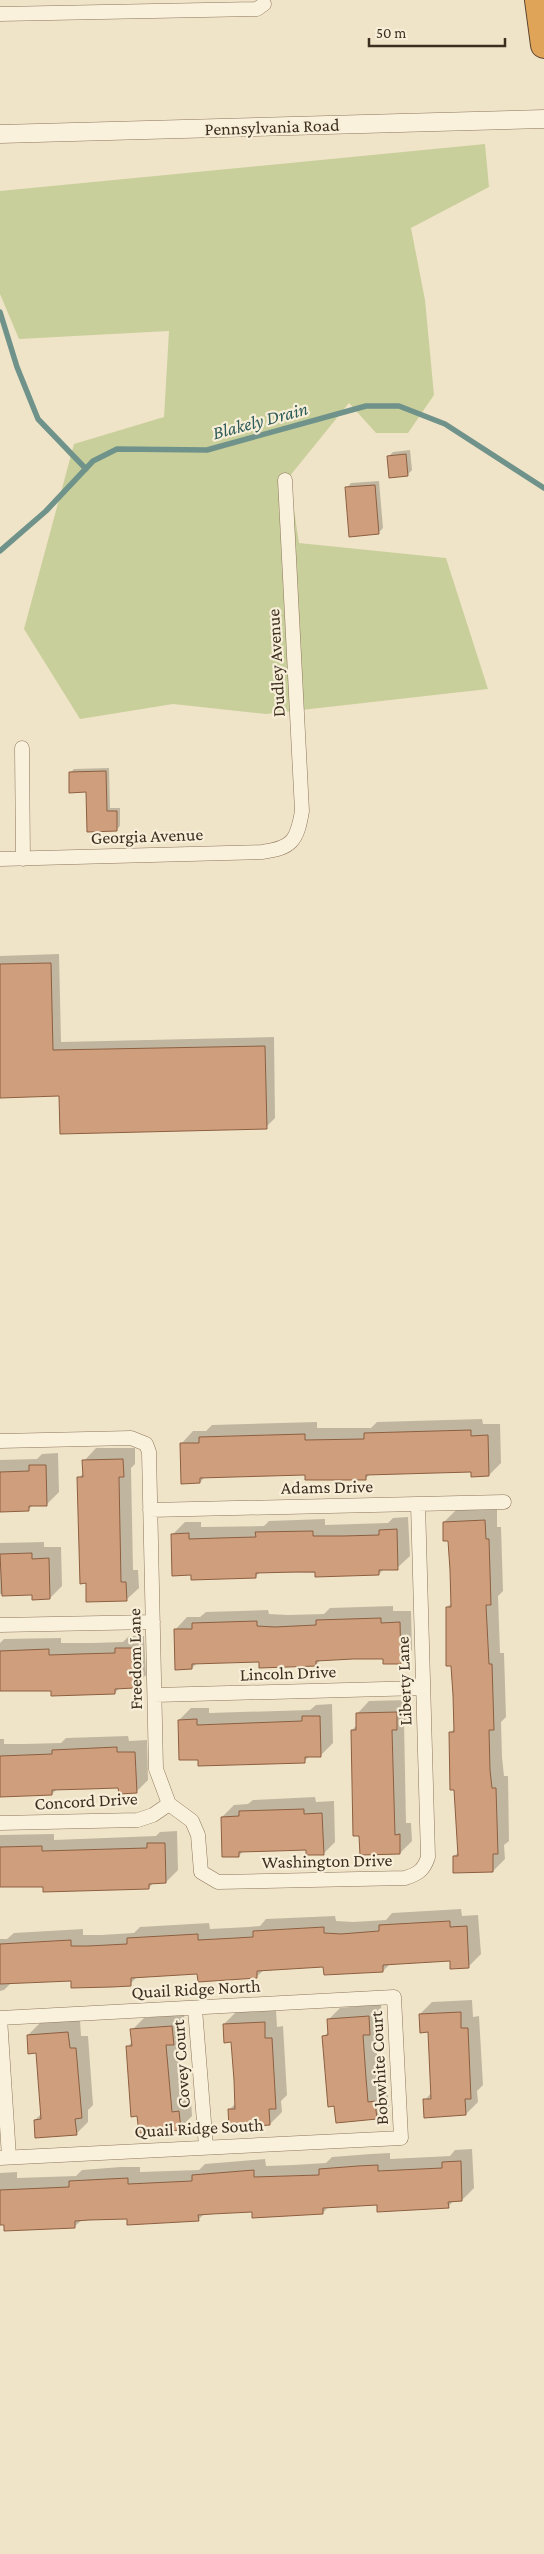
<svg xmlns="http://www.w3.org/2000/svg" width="544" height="2554" font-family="'Crimson Pro',serif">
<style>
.green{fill:#c9cf9b}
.shadow{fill:#0003}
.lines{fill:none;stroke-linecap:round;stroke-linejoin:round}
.stream{stroke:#6f938a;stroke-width:5.5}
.building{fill:#cf9f7d;stroke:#8d5f41}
.minor-casing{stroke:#8d765c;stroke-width:15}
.tertiary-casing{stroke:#8d765c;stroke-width:19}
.motorway-casing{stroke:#5b4430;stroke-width:28}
.minor{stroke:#faf1dc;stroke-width:14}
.tertiary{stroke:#faf1dc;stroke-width:18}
.motorway{stroke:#e0a458;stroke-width:26}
.labels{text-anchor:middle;stroke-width:4.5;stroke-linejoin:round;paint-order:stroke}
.street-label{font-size:18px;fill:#3d2e20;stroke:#f7eed8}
.water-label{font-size:19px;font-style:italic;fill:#2f5d5a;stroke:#f7eed8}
</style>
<rect width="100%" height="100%" fill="#f0e4c8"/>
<!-- green -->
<path class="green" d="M485,144l4,43 -78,41 14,72 9,95 -26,38h-32l-27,-30 -60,74 10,66 147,15 42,131 -222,25 -93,-10 -93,15 -56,-90 50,-185 90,-27 5,-86 -150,8 -19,-45v-103z"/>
<!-- shadow -->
<path class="shadow" d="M410,450l2,20 -5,5 -19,-18 5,-5z
M379,481l4,47 -5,5 -31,-45 4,-5z
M109,768l1,40h10v18l-4,4 -28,-39 -18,-18 4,-4z
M59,954l2,88 213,-5 1,81 -9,9 -206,-32 -60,1v-140z
M482,1419l1,5h17l1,39 -12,12 -17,-4 -101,2 -5,5 -60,-4 -101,3 -5,5 -19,-38 12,-13h13l6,-6 105,-3v6h54l6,-6z
M96,1448h39v16l-4,4 2,102h5l1,18 -13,12 -47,-122 5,-6v-11z
M58,1453l1,39 -12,12 -14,1 -5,5 -28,1v-51l37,-1 5,-5z
M497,1509v18h4l2,64 -5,5 2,57h4l2,64 -5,5 1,35 2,19h4l1,65 -5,4 1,14 -12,12 -39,-15 5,-4 -9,-119 5,-5 -8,-121 5,-4 -3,-63 -5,-18 12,-12z
M408,1517l2,39 -13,12 -13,1 -5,5 -119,-2 -5,5 -63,-3 -20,-39 13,-13h16v5l63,-1 5,-5 56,-2v6l31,-1 32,-1 5,-5z
M44,1542v5h17l1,39 -12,12 -17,-5 -33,1v-51z
M393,1606v5h18l1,39 -12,13 -16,-5 -63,1 -5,6 -56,-4 -63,2 -5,5 -17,-38 12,-13h13l6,-5 62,-2 1,4 19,1 36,-1 6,-6z
M129,1636h15l2,39 -13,12h-13l-5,6 -115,-4v-46l4,-4 57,-1v5h31l31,-1z
M408,1700l1,17 -5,4 2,102h5l1,18 -12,12 -48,-123 5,-5v-11l12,-13z
M332,1704l1,39 -12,12 -11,1 -6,5 -125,-41 12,-12h18v5l101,-3 6,-5z
M128,1736l1,5 18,-1 1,40 -12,12 -16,-5 -63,2 -5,5 -52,2v-57h4v5h20l37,-1 5,-5z
M315,1797l1,5 18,-1 1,41 -12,12 -16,-5 -63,1 -5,6 -17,-39 12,-12 14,-1 5,-4z
M177,1831l1,39 -12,12h-12l-5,6 -149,-2v-51l54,-1v6l102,-4 4,-4z
M461,1909l1,7 16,-1 3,39 -13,13 -17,-7 -60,3 -8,8 -58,-5 -61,4 -8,7 -57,-4 -61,3 -8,8 -58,-5 -60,3 -8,8 -4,1v-52h7l7,-6 69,-4v6h18l33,-2 6,-6 69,-4 1,6 39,-2 11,-1 6,-7 69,-3 1,5 17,1 33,-2 6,-7z
M472,2000l1,17 6,-1 4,69 -6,6 1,11 -12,12 -41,-14 7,-8 -3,-61 -9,-17 12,-12z
M381,2004l1,17 -7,7 3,38 2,24 7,-1 2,17 -13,12 -52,-81 5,-6 -1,-11 12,-12z
M276,2010l1,17 6,-1 4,69 -6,6 1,11 -12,12 -41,-14 7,-7 -3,-62 -9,-17 12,-12z
M184,2014l1,17 -7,7 5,62h8l1,16 -12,12 -41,-13 -12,-68 6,-6 -1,-11 12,-12z
M80,2020l1,16h7l5,69 -5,5v12l-12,12 -41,-14 7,-7 -5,-61 -9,-17 12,-12z
M472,2149l2,39 -12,12h-8l-6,7 -70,-3 -49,2 -6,7 -70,-3 -48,3 -7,7 -70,-3 -46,3 -7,6 -75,-2v-51l17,-1v6l59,-2 6,-6 39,-3h19v5l59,-2 6,-6 60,-5 1,7 27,-1 33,-2 6,-6 39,-3 19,-1v6l60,-3 5,-6z"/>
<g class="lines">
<!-- stream -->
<path class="stream" d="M0,312l17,55 21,52 48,50
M0,551l46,-40 47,-50 24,-12 90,1 159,-44h33l46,18 99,64"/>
</g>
<!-- building -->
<path class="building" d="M406,454l2,22 -19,2 -2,-22z
M375,485l4,49 -30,3 -4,-50z
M106,771l1,40h10v20l-30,1 -1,-40 -17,1v-21z
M51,963l2,87 212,-4 2,83 -207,5 -1,-38 -59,2v-134z
M471,1430v6l17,-1 1,41 -18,1v-5l-105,3v5h-61v-5l-71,2 -34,1v5l-19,1 -1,-41h19v-6l106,-3v6l59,-1v-6z
M123,1459l1,18h-5l2,105h5l1,19 -41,1v-19l-6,1 -3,-107h6l-1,-17z
M29,1465h17l1,41h-18v5l-29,1v-40l29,-1z
M485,1520l1,19h3l2,66h-5l3,59h3l2,66h-5l1,40 2,18h4l2,66h-5v18l-40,1v-17h5l-4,-66h-4l-1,-58h5l-1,-37 -2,-29h-5v-59h5l-1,-37 -2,-29h-5v-19z
M397,1529l1,41h-19v5l-64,2v-5h-19l-40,1v5l-65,2v-5l-19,1 -1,-42 18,-1v6l30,-1 37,-1 -1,-5 58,-1v5h30l36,-1v-5z
M32,1553v6l17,-1 1,41 -18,1v-5l-30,1 -2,-42z
M381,1618v5l19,-1 1,42h-18v-5h-30l-37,2v5l-57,2v-6l-67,2v5l-17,1 -1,-41h18v-6l65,-2v5l18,1 41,-2v-5z
M115,1648h18l1,40 -19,1v5l-64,2v-5h-51v-40l49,-2v6l30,-1 36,-1z
M397,1712v18h-5l3,105 5,-1v20l-40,1 -1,-19h-6l-2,-106h5v-17z
M302,1716h18l1,41h-16v6l-107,3v-6h-19l-1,-40 19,-1v6l105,-4z
M117,1747v5h18l2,41 -18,1 -1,-6 -30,1 -36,1v5l-52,2v-41l52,-2v-4z
M304,1809v5l18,-1 2,42h-18v-5l-30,1 -37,1v5h-17l-1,-40 18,-1v-5z
M147,1843h18l1,40 -17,1v5l-106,3v-5h-43v-40l42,-1v5l105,-3z
M450,1921v6l17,-1 2,42 -19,1v-8l-67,4v7l-59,3 -1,-8 -66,4v7l-59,4 -1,-8 -66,4v8l-19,1 -41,1v-7l-71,3v-40l71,-4v6h17l39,-2v-6l71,-4v6l38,-2 17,-1v-6l71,-4v6l17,1 38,-3v-6z
M461,2012v16h7l3,71h-6l1,16 -42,3 -1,-19h8l-3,-67 -8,1 -1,-19z
M369,2016l1,19h-7l3,43 2,24 7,-1 2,18 -41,4 -2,-17 -6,1 -6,-71 6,-1 -1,-16z
M265,2022v16h7l4,71h-7l1,16 -41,3 -1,-19h7l-1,-29 -3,-38 -7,1 -1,-19z
M172,2026l2,19h-8l6,67 7,-1 2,19 -42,3 -2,-17 -6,1 -5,-71h6l-2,-17z
M68,2032l2,16h6l6,70 -7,1 2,16 -42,3 -1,-18 7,-1 -5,-66 -8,1 -1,-19z
M461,2161l1,40 -14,1 1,6 -72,4v-7l-54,3v6l-71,4v-6l-40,2 -14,1 1,6 -72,4v-6l-38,1 -14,1v7l-71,3v-6h-4v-35l69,-3v-6l39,-2 20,-1v6l64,-3v-6l62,-5v7l65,-2v-6l39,-3 20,-1v6l64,-3v-6z"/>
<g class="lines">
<!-- minor casing -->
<g class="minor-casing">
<path id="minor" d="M0,14l257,-5 7,-5
M22,748l1,111
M0,859l262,-7c30,-4 35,-11 40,-41l-17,-331
M0,1441l131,-3 15,6 3,8 7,317 13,35 23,17 6,14 3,37 17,10 187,-4c13,-4 19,-8 23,-21l-10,-353
M150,1510l354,-8
M0,1625l153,-3
M155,1695l267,-7
M0,1823l138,-3 15,-5 16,-11
M195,2009l11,138
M0,2018l394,-21 7,141 -401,20
M0,2018l9,139"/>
</g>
<!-- tertiary casing -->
<g class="tertiary-casing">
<path id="tertiary" d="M0,134l544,-15"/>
</g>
<!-- motorway casing -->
<g class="motorway-casing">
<path id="motorway" d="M538,0l6,45"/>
</g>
<!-- minor -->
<use href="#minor" class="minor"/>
<!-- tertiary -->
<use href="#tertiary" class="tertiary"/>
<!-- motorway -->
<use href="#motorway" class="motorway"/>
</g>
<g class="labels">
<!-- street labels -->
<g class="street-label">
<text transform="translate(272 127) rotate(-2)" y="6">Pennsylvania Road</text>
<text transform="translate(276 663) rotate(-93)" y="6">Dudley Avenue</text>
<text transform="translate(147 836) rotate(-2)" y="6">Georgia Avenue</text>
<text transform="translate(327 1487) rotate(-1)" y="6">Adams Drive</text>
<text transform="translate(135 1659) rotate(-91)" y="6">Freedom Lane</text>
<text transform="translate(288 1673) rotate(-2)" y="6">Lincoln Drive</text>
<text transform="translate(404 1681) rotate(-92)" y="6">Liberty Lane</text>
<text transform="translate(86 1801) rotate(-3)" y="6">Concord Drive</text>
<text transform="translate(327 1861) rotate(-1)" y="6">Washington Drive</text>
<text transform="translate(196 1989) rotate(-3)" y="6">Quail Ridge North</text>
<text transform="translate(181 2064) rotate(-94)" y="6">Covey Court</text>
<text transform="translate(379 2068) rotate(-93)" y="6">Bobwhite Court</text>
<text transform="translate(199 2128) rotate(-3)" y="6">Quail Ridge South</text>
</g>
<!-- water labels -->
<g class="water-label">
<text transform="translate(260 420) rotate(-15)" y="7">Blakely Drain</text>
</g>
</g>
<!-- scale -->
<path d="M369 38v8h136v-8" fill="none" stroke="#3d2e20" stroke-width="2.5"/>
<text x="376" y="38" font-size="15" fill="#3d2e20" stroke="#f7eed8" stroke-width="4" paint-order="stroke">50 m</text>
</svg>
